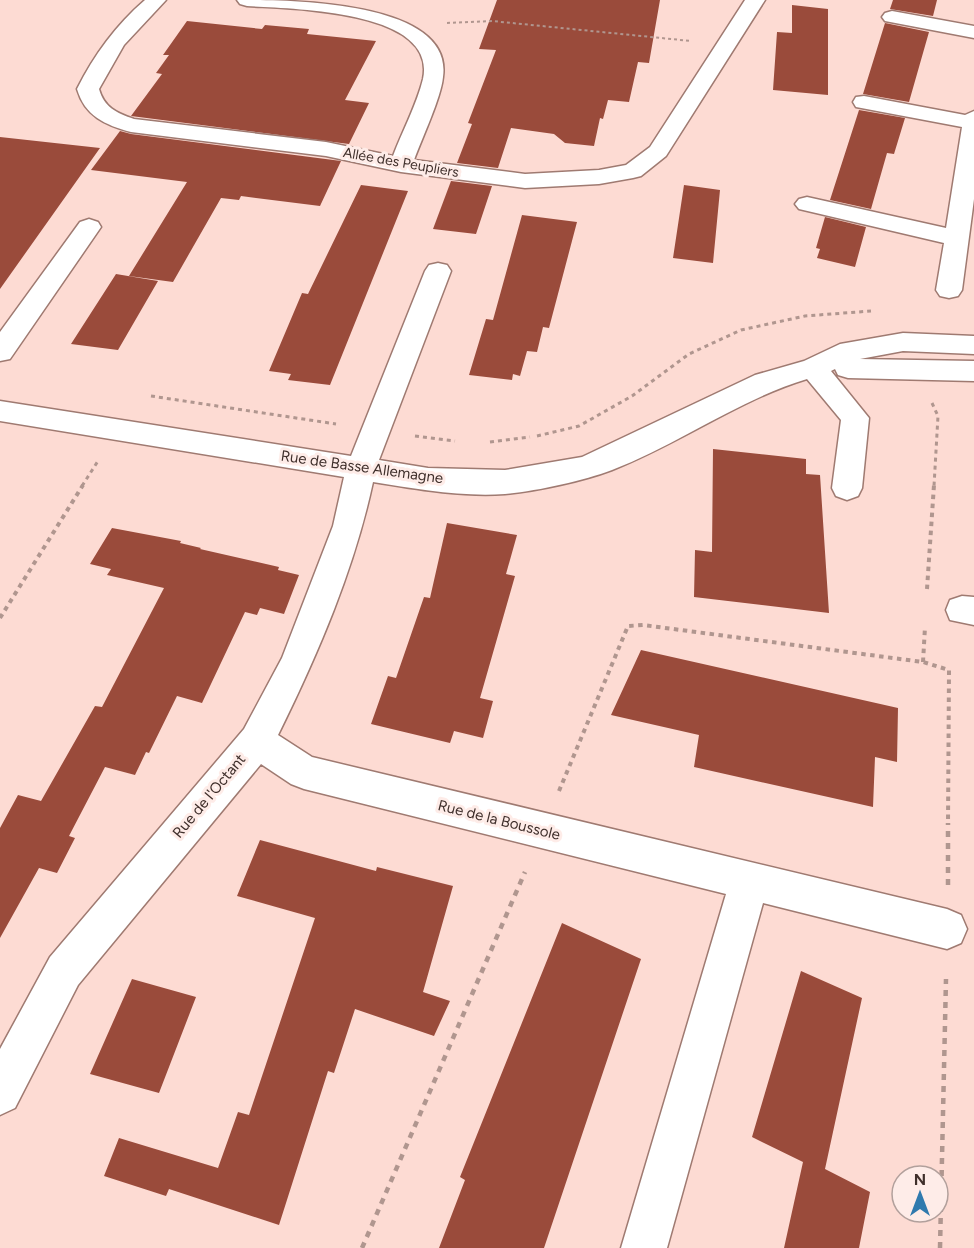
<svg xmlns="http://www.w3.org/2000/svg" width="974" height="1248" font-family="Figtree,sans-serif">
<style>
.building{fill:#9a4b3b}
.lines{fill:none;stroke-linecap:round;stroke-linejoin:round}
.minor-casing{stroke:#9f7a71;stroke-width:3}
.path-far3{stroke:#b0968f;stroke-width:2;stroke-dasharray:3 3;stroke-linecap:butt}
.path-far2{stroke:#b0968f;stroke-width:3;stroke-dasharray:4 4;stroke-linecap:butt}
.path-far1{stroke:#b0968f;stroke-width:4;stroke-dasharray:4.5 4.5;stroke-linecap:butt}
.path{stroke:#b0968f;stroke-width:4.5;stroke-dasharray:6 6;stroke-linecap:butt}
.minor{fill:#fff;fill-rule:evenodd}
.labels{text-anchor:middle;stroke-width:6;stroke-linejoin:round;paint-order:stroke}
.far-street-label{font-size:14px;fill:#3f2f2b;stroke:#feece8}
.street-label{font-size:15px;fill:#3f2f2b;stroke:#feece8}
</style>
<rect width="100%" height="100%" fill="#fddbd3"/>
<!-- building -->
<path class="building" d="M497,0h163l-11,63 -11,-1 -9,40 -21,-2 -5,19 -3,-1 -6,28 -29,-3 -11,-9 -43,-6 -13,40 -41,-5 15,-39 -4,-1 28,-73 -17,-1z
M893,0h44l-4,16 -43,-7z
M792,5l36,4v86l-55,-5 4,-58 15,1z
M187,21l75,8 3,-4 44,4 -2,5 69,7 -31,59 24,3 -20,41 -218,-28 31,-42 -6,-1 13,-18h-6z
M885,23l44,9 -20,70 -46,-8z
M859,110l46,8 -11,36 -7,-1 -16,56 -41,-9z
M120,131l11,3 210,27 -21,45 -79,-10 -2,4 -18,-2 -48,84 -44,-6 58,-94 -96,-12z
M0,137l100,11 -100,141z
M451,181l41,5 -16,48 -43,-5z
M361,185l47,6 -78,194 -42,-5 3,-6 -22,-3 33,-78 6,1z
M684,185l36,5 -7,73 -40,-5z
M522,215l55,7 -28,106 -6,-1 -6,25 -10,-1 -7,25 -7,-2 -1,6 -43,-5 17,-56 7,1z
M825,217l41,10 -11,40 -38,-9 3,-9 -4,-1z
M116,274l42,7 -40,69 -47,-6z
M713,449l93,10v15l14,1 9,138 -135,-16 1,-47 17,2z
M447,523l70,12 -11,39 9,2 -35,122 13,3 -10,37 -29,-7 -4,12 -79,-19 17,-48 8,2 28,-81 6,1z
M112,528l69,13 -1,2 21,5 -1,1 79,18 -1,3 21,5 -15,39 -24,-6 -3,7 -12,-3 -43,91 -25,-7 -28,57 -3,-1 -11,23 -30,-8 -36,69 6,2 -18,35 -18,-5 -39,70v-110l18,-33 23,6 54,-95 7,1 62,-119 -57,-13 4,-6 -21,-5z
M641,650l257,58 -1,54 -22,-5 -2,50 -179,-40 5,-32 -88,-20z
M260,840l116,31 1,-4 76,19 -30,106 27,9 -16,35 -79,-27 -21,64 -6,-2 -49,154 -110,-36 -3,7 -62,-20 15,-38 99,30 20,-56 11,3 66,-197 -78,-22z
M562,923l79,36 -97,289h-105l26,-68 -5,-3z
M801,971l61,27 -37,171 45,23 -11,56h-75l19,-86 -51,-25z
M132,979l64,18 -37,96 -69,-19z"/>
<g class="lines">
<!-- minor casing -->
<g class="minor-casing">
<path id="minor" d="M145,0h21l-42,45 -25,44c5,18 17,24 35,30l192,23 67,14c9,-24 24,-52 30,-77 15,-70 -134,-70 -176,-73l-7,-2 -3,-4c51,0 217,0 206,77 -2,21 -21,61 -29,83l111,14 74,-4 27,-5 24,-18 95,-147h20l-99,156 -25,20 -8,2 -34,6 -74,4 -124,-16 -75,-16 -195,-24c-26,-7 -46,-16 -54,-43 17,-34 39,-64 68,-89z
M892,11l82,15v12l-89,-17 -3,-4 3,-4z
M864,96l101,19 9,-4v88l-12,91 -4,6 -9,2 -9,-2 -4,-6 8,-47 -145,-34 -4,-5 4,-5 8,-2 139,31 16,-101 -106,-20 -3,-5 3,-5z
M89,219l9,3 3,5 -91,132 -10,2v-29l80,-110z
M438,263l9,2 4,6 -72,189 49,8 77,2 77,-13 173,-82 49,-14 36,-17 63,-11 71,3v18l-71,-3 -43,8 114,2v20l-126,-3 -10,-3 -3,-6 -4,2 38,47 -7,70 -4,8 -11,4 -11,-4 -4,-8 9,-68 -34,-41c-69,21 -128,65 -195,91 -29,11 -75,21 -107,24 -44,3 -89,-5 -132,-12 -19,88 -55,172 -95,253l34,22 635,152 14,6 6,14 -6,14 -14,6 -184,-46 -96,345h-46l105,-354 -422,-105 -13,-5 -30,-20 -183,221 -63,123 -15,7v-66l50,-92 194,-228 38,-71 51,-132 11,-49 -344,-56v-20l351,55 74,-185 4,-6z
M962,596l12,1v28l-24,-5 -4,-10 4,-10z"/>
</g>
<!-- path-far3 -->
<path class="path-far3" d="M447,23l45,-2 199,20"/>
<!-- path-far2 -->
<path class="path-far2" d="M151,396l185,28
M932,403l6,13 -4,70
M415,436l40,5
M537,436l42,-10 53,-30 57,-42 52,-24 64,-14 66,-5
M490,442l40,-5
M82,486l16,-25"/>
<!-- path-far1 -->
<path class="path-far1" d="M927,589l7,-104
M0,618l83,-133
M923,662l2,-35
M559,791l69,-165 15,-1 280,37 26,8 -1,155"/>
<!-- path -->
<path class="path" d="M948,885v-62
M362,1248l163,-376
M940,1248l6,-269"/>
<!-- minor -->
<use href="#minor" class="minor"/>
</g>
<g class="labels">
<!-- far-street labels -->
<g class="far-street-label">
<text transform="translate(401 162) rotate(10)" y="5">Allée des Peupliers</text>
</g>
<!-- street labels -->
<g class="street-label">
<text transform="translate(362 467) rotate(8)" y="5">Rue de Basse Allemagne</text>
<text transform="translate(209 796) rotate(-50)" y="5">Rue de l'Octant</text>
<text transform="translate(499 820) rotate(14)" y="5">Rue de la Boussole</text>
</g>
</g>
<!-- north arrow -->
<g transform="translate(920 1194)"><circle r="28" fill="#feece8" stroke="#b2a09c" stroke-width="1.5"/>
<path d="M0-4.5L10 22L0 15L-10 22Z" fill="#307aae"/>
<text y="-9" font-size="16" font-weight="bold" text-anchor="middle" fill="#3f2f2b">N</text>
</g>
</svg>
